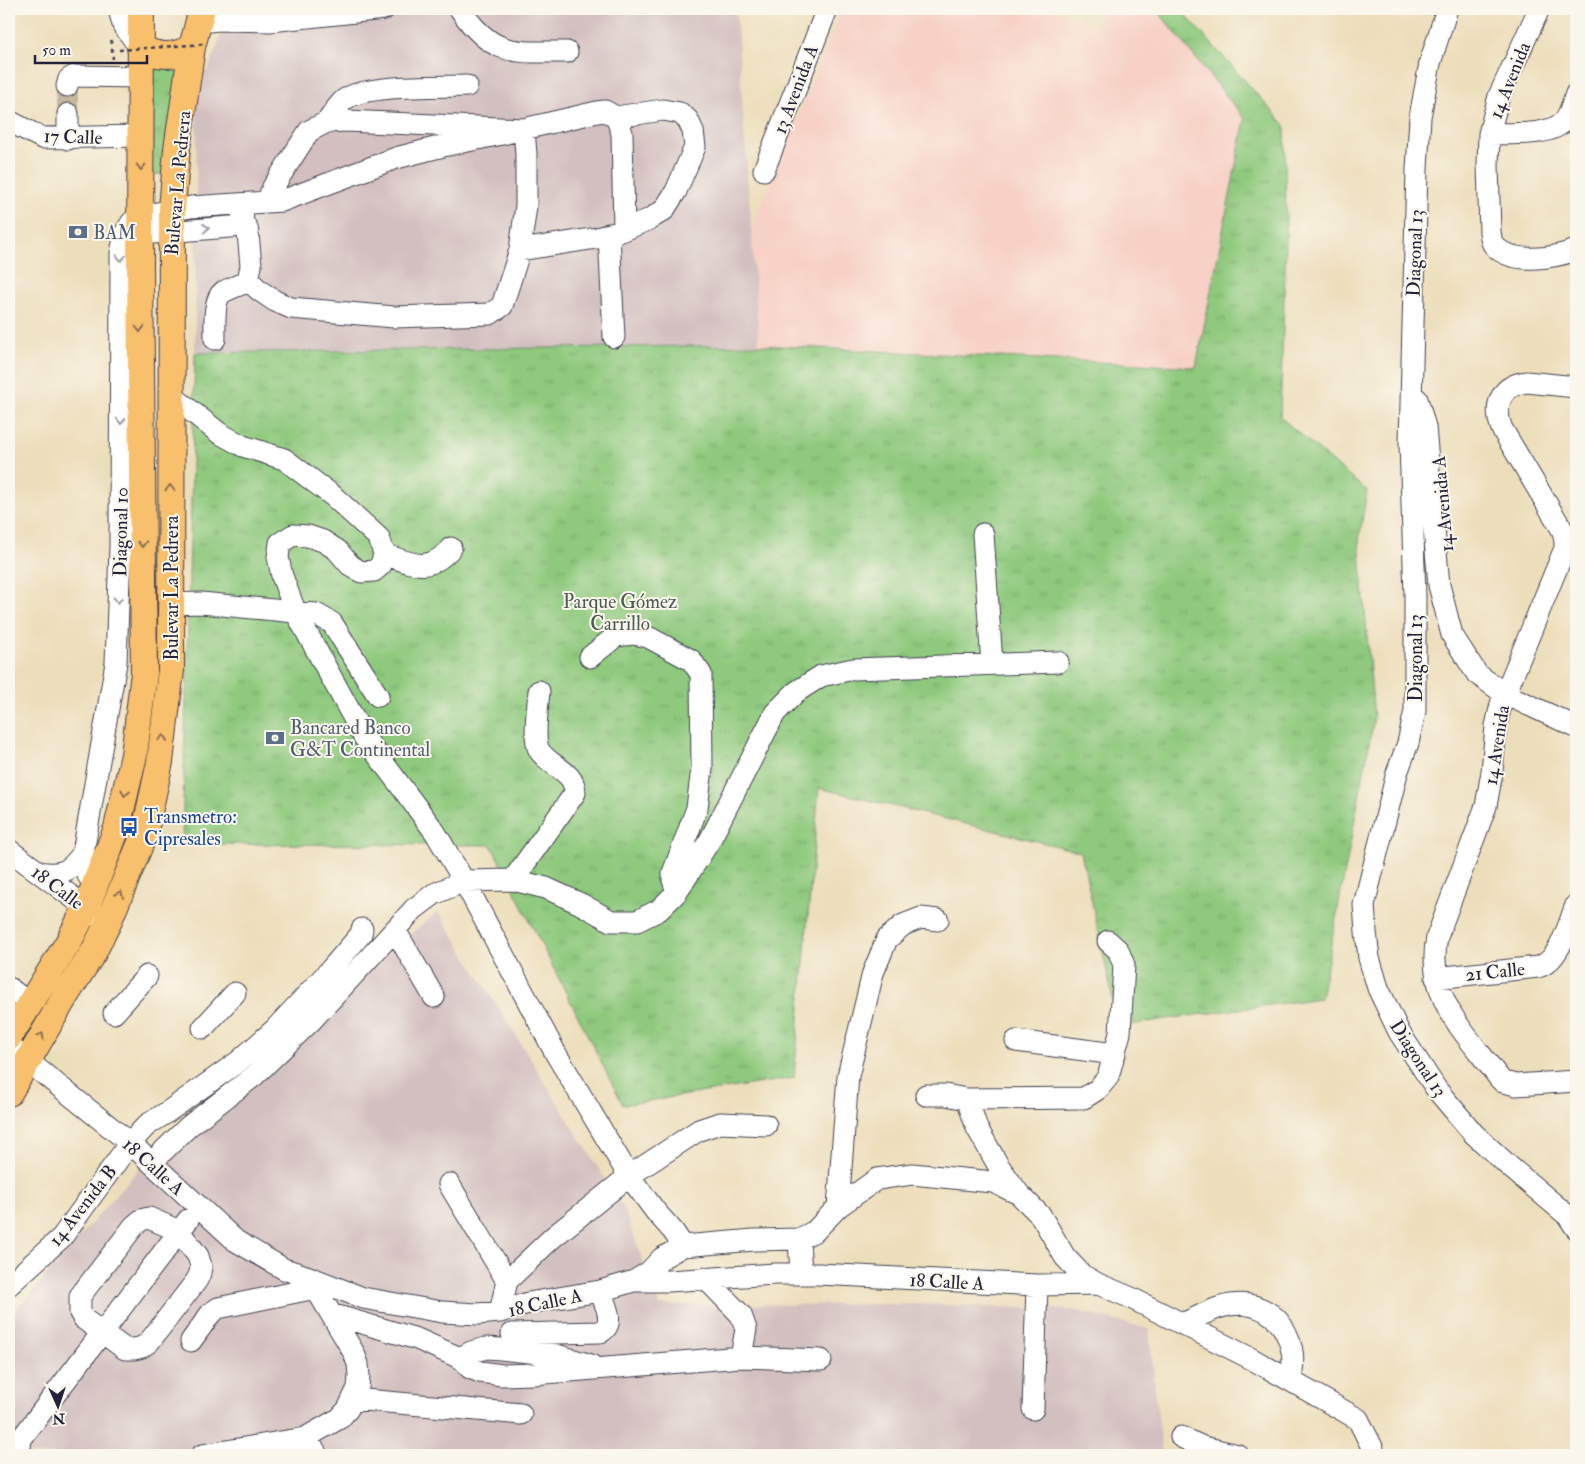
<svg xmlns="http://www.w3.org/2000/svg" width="1585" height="1464" font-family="'IM FELL Double Pica',serif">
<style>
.built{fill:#f7d1c6}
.industrial{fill:#d2bfbf}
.grass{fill:url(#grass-tufts);stroke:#58765c}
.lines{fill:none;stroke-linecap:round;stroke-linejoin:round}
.minor-tunnel{stroke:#c4b8a1;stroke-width:21;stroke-dasharray:21 11;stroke-linecap:butt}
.minor-casing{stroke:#403e4e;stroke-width:23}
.major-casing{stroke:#403e4e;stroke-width:28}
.path{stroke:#403e4e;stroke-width:2.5;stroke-dasharray:4 4;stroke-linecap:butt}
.minor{stroke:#fff;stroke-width:21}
.major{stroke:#f8bf6c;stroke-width:26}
.path-bridge{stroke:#403e4e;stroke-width:2.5;stroke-dasharray:4 4;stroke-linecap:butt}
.oneway{stroke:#8d7054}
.oneway2{stroke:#9c9ca7}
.labels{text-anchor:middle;stroke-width:4;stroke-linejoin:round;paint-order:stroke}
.street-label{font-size:19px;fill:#22223b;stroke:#fbf7ec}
.service-label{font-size:19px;fill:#4e5e75;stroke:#fbf7ec;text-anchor:start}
.park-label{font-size:19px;fill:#485c52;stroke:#fbf7ec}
.transit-label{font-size:19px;fill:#164399;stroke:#fbf7ec;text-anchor:start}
</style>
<defs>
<pattern id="grass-tufts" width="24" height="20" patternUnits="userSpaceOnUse" patternTransform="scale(1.25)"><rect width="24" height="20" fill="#8ec97d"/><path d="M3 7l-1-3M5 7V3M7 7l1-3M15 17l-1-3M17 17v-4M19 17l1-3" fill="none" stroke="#7aac6d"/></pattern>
</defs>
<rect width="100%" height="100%" fill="#fbf7ec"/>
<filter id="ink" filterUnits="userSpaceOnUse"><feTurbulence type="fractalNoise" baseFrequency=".02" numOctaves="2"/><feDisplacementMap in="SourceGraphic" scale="10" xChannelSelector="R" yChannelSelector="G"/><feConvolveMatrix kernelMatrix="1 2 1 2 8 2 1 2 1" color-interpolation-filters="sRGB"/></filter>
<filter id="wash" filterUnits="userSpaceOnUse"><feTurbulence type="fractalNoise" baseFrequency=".0096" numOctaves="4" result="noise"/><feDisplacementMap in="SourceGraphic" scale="20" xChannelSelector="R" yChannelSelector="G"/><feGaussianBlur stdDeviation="1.12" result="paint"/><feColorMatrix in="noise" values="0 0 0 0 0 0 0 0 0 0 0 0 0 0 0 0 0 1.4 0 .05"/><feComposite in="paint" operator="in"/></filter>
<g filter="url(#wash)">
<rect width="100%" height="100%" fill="#eddebb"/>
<!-- built -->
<path class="built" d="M842,9h210l44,18 8,-18h52l89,110 -49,248 -437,-22 -8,-115z"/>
<!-- industrial -->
<path class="industrial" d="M230,9h506l23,336 -564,8 2,-282h11z
M438,911l186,298 35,96 261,-1 153,6 76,19 13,126h-1153v-137l148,-170z"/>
<!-- grass -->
<path class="grass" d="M1156,9h24l105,116 1,117 -6,175 87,74 -8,49 15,178 -53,280 -162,22 -40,7 -38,-175 -262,-64 -25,290 -171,27 -132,-260 -309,-1 13,-491 564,-8 437,22 49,-248z
M179,57l-11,118 -23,-2 5,-115z"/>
</g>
<g filter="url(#ink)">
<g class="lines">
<!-- minor-tunnel -->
<path class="minor-tunnel" d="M67,86l1,28"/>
<!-- minor casing -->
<g class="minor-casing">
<path id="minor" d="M119,9l4,16 17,23
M460,9c32,48 54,43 107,43
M1447,9l-17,54 -10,54 -3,52 -7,274 5,153v115l-7,32 -11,30 -33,132 2,27 3,26 9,30 21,44 38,58 37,44 36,33 58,49 8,12
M1539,9l-40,87 -10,38 -1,31 2,67c1,4 1,9 3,12 17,22 61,14 83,6
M199,22l20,-2 51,1 114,-12
M67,86l2,-7 5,-3 66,1
M68,114v25
M616,117l47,-7 17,3 8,7 5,11 2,16 -19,44 -12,19 -14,9 -26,11
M9,121l33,17 99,-2
M327,122c5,-7 10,-16 17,-22 19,-16 96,-13 123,-14
M1489,134c20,-1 63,3 76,-14 5,-7 8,-18 11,-26
M764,170l63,-161
M140,234l103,-8
M609,234l5,103
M248,280l12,11 15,10 16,7 103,9 96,-3 12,-8 18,-56 6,-44v-52l-2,-25 -178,-8 -19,1 -18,9 -36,56 -6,15
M215,339c0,-12 -2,-40 8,-47 9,-5 17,-6 25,-12l3,-14 -3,-33 -1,-5 -4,-2 -1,-22
M1576,387l-49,-5c-27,3 -34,24 -25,47l61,102 2,11v6l-64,156 -5,22 -4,46 -6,34 -49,131c-12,61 29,96 62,141l4,4 13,3 60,-4
M171,395l48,38 24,13 41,13 49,37 46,42 5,16 -3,11 -7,6 -13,1 -11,-7 -13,-15 -14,-9 -15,-5 -15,-1 -13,8 -2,14 4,19 13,35 69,126 71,95 29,49 92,173 73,122 27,36 17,19 10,15
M1417,399l8,28 14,158 13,50 25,39 28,20 71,33
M983,534l9,130
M384,554c29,10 44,20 67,-6
M170,604l31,-1 115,11 16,9 46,73
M590,657l26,-21 17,-2 15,3 43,23 10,14 1,94 -5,40 -24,65v7l4,12
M9,850l90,67
M39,872c24,4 31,-1 44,-19
M513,880l62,-87c0,-23 -26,-26 -36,-43 -6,-10 -1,-46 0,-59
M95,884c-10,-10 -12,-18 -12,-31l33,-190 4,-115 1,-295 4,-20 7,-11 8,-6 51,-9 91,-6 114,-43 47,-12 59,-12 95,-22 8,-1 11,6 6,16 2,97 -27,8 -77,12
M395,930l39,67
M1436,978l102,-11c22,-6 30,-42 38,-62
M9,988l21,16
M114,1013l33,-37
M203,1028l32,-35
M1016,1041l99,13
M9,1046l121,97 106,98 48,28 25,8 54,21 79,14 36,2 22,-2 28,-9 72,-12 34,-10h35l106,-7h43l219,11 61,-1 31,13 123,62 106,60 15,30 -1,6
M926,1095h19l22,4 117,-1 14,-9 10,-12 12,-44 4,-68 -6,-15 -10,-9
M967,1099l10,29 21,37 21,29 22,22 24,41 17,18 16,9
M152,1162l37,-36 65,-50 58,-56 102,-111 20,-15 30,-13 49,-1 33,8 35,16 30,17h26l22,-11 18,-18 33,-52 65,-127 21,-21 25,-16 32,-7 205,-7
M449,1184l58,97
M838,1207l10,-131 25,-103 14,-34 16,-14 18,-7 17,2
M149,1218l30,13 19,25 3,10 -1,7 -3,7 -48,62 -7,5 -8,2h-9l-40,-29 -5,-7v-17l54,-70 7,-6z
M799,1239l2,35
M705,1278l36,37 5,14 -5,28
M634,1281l15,-9 13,-14 21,-12 71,-6 45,-1 16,-8 23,-24 39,-28 35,-5 81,8 26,12
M9,1285l53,-48 68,-94 17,-18 19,-12 73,-52 36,-32 56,-60 30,-35 1,-5
M500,1312l7,-31 45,-43 77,-62 70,-46 21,-7 46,2
M331,1314l86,25 43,19 10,10 10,4 22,3 31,-1 208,-17 80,3
M1182,1324c12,-5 26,-13 39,-17 35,-10 64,8 71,44 2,9 0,21 -1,30
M512,1334l89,-2c15,-9 4,-28 -1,-41
M191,1341l20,-28 7,-5 98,-20
M460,1358l11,-6 15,-4 15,1 56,6 34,10
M354,1399l167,15
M1033,1409l4,-124
M1181,1437l22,10 35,8
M305,1438l10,13 1,4
M19,1455l2,-16 167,-219
M202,1455l103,-17 35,-20 8,-9 10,-21 1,-12 -1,-12 -4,-11 -45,-76"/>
</g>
<!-- major casing -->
<g class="major-casing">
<path id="major" d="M140,48c19,9 33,10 52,-1
M9,1037l59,-94 18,-35 31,-80 17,-73 10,-82 -4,-409 1,-255
M9,1093l57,-98 27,-42 15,-30 36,-88 16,-73 11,-92 1,-461 5,-60 15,-102 10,-38"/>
</g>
<!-- path -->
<path class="path" d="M111,40l2,19"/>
<!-- minor -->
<use href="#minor" class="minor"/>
<!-- major -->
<use href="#major" class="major"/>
<!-- path-bridge -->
<path class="path-bridge" d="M119,50l85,-6"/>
</g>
<!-- one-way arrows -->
<defs><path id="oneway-chevron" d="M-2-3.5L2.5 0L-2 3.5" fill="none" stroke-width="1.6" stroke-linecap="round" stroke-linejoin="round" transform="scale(1.25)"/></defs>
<g class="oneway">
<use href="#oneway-chevron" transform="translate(141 167) rotate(91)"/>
<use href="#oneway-chevron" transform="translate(140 329) rotate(89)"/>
<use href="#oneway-chevron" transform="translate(170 488) rotate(-90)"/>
<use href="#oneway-chevron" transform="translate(142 544) rotate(89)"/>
<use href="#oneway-chevron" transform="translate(163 738) rotate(-84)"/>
<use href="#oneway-chevron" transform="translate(125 793) rotate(104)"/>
<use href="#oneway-chevron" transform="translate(120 894) rotate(-68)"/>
<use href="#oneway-chevron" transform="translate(41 1036) rotate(-59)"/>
</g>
<g class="oneway2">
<use href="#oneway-chevron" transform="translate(206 228) rotate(-5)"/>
<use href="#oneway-chevron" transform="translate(121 258) rotate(94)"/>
<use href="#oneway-chevron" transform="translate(121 421) rotate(90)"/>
<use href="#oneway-chevron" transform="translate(118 600) rotate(92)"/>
</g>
</g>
<!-- icons -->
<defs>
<g id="bank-bare" transform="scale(1.5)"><path d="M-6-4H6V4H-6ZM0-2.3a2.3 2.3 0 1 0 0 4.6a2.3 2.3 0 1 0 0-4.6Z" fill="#5c6f8a" stroke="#fbf7ec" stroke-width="2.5" paint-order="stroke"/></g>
<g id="bus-bare" transform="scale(1.5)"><path d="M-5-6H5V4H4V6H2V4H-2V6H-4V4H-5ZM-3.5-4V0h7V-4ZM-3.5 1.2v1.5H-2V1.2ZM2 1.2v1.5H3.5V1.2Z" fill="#1a4fb4" stroke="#fbf7ec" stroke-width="2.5" paint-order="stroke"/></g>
</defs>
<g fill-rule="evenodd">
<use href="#bank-bare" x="78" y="232"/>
<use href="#bank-bare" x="275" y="738"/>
<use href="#bus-bare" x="129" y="827"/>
</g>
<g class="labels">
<!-- street labels -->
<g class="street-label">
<text transform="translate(1509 80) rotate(-68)" y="7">14 Avenida</text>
<text transform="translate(795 89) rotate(-69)" y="7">13 Avenida A</text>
<text transform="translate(73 136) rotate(2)" y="7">17 Calle</text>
<text transform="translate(177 183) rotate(-85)" y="7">Bulevar La Pedrera</text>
<text transform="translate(1414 253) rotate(-88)" y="7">Diagonal 13</text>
<text transform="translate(1442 504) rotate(-95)" y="7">14 Avenida A</text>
<text transform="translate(120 532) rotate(-89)" y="7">Diagonal 10</text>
<text transform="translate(171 588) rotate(-90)" y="7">Bulevar La Pedrera</text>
<text transform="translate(1415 658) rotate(-90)" y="7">Diagonal 13</text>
<text transform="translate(1496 745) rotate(-81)" y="7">14 Avenida</text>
<text transform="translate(58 887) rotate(37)" y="7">18 Calle</text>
<text transform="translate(1495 971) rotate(-6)" y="7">21 Calle</text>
<text transform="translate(1419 1058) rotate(57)" y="7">Diagonal 13</text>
<text transform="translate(154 1166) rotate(42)" y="7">18 Calle A</text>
<text transform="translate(82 1205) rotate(-52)" y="7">14 Avenida B</text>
<text transform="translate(947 1281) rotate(3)" y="7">18 Calle A</text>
<text transform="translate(545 1302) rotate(-12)" y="7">18 Calle A</text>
</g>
<!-- service labels -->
<g class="service-label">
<text x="93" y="239">BAM</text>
<text x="290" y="734">Bancared Banco<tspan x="290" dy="22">G&amp;T Continental</tspan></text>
</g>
<!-- park labels -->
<g class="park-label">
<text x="620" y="608">Parque Gómez<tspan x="620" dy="22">Carrillo</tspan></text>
</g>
<!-- transit labels -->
<g class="transit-label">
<text x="144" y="823">Transmetro:<tspan x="144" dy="22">Cipresales</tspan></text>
</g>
</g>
<!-- margin -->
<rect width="1585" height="1464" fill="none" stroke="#fbf7ec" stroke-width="30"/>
<!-- north arrow -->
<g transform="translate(58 1406) rotate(177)" stroke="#fbf7ec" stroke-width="4" paint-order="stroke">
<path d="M0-4L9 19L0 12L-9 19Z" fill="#22223b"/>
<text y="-8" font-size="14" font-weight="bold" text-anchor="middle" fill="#22223b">N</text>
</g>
<!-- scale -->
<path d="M35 55v8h112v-8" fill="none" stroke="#22223b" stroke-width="2.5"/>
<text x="42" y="55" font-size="15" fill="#22223b" stroke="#fbf7ec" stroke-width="4" paint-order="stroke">50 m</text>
</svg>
